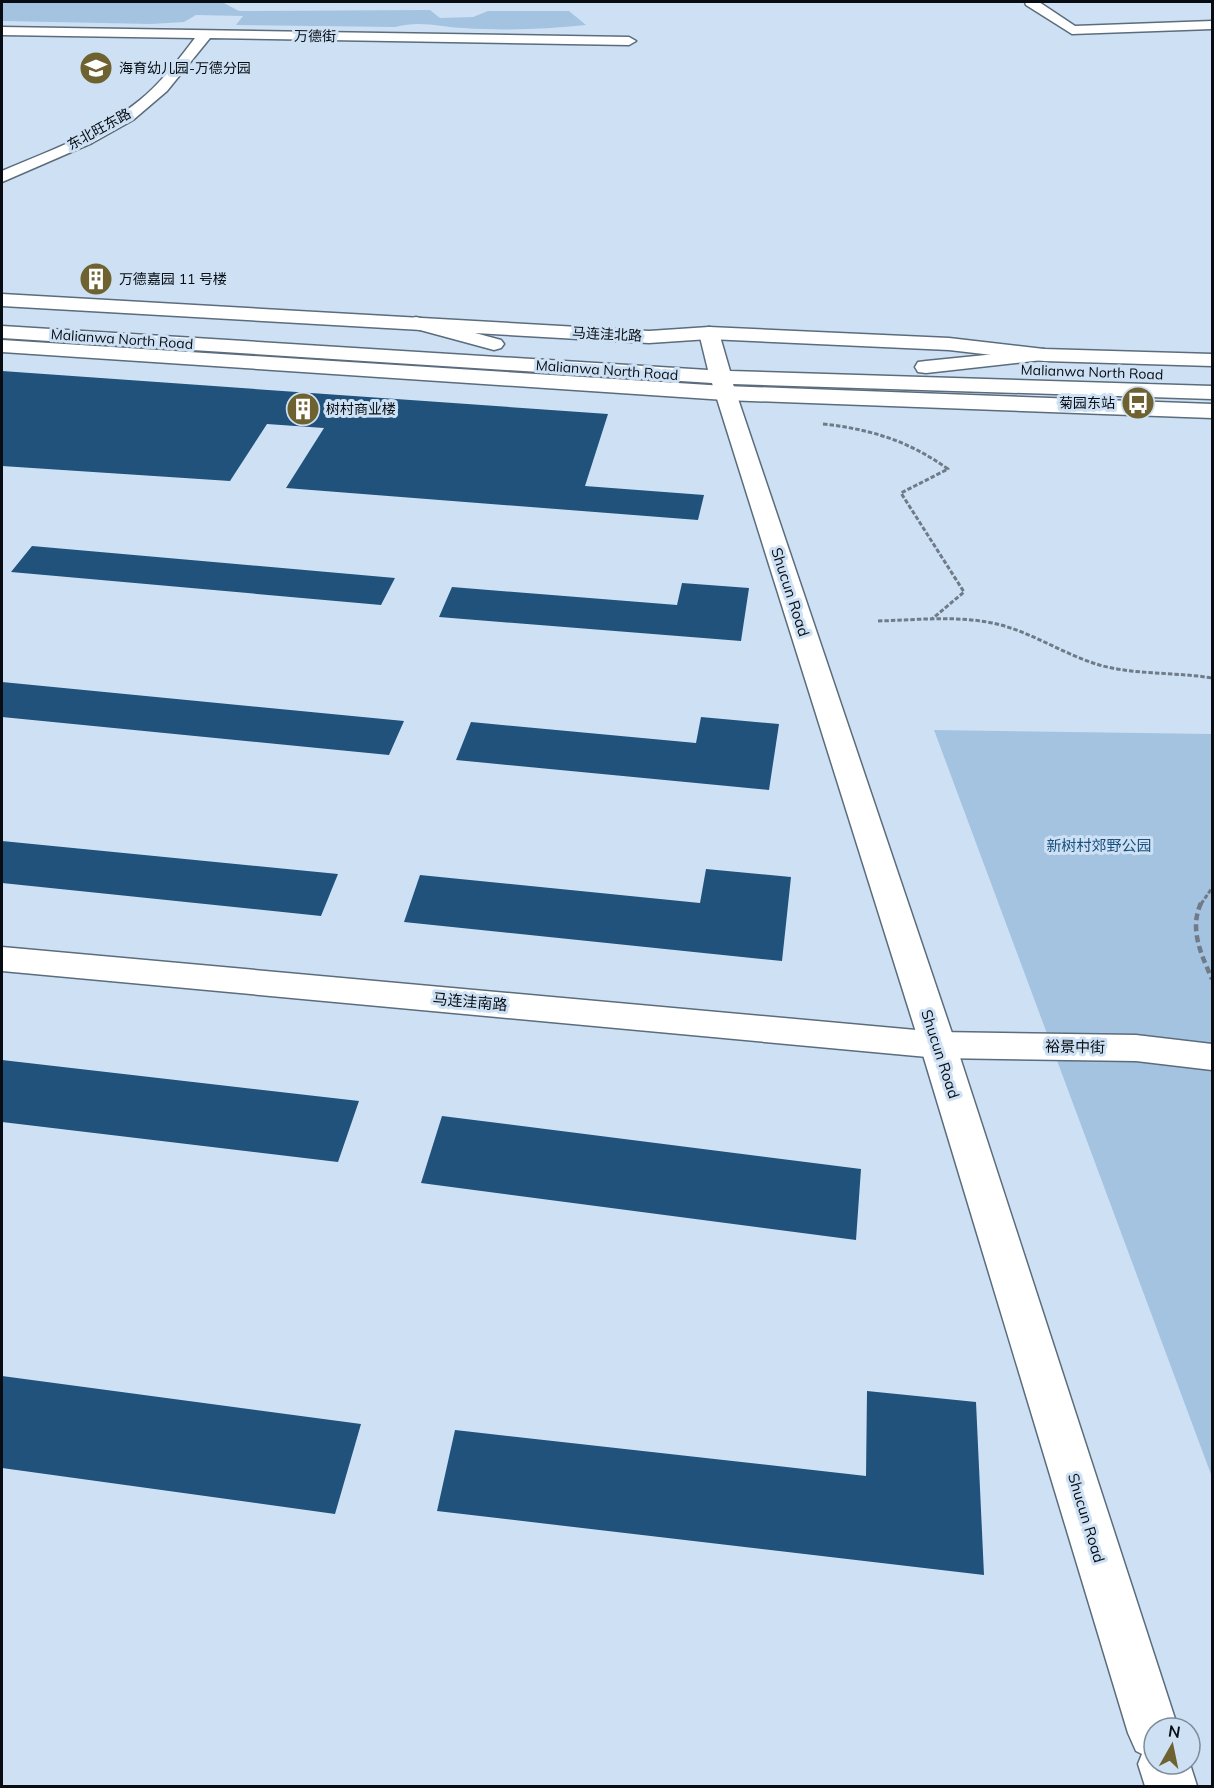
<svg xmlns="http://www.w3.org/2000/svg" width="1214" height="1788" font-family="Mulish,'Noto Sans SC',sans-serif">
<style>
.green{fill:#a4c3e0}
.building{fill:#20527c}
.lines{fill:none;stroke-linecap:round;stroke-linejoin:round}
.minor-casing{stroke:#5b6c7c;stroke-width:3}
.major-casing{stroke:#5b6c7c;stroke-width:3}
.path-far1{stroke:#6f7b88;stroke-width:3;stroke-dasharray:4.5 2;stroke-linecap:butt}
.path{stroke:#6f7b88;stroke-width:4.5;stroke-dasharray:7 4;stroke-linecap:butt}
.minor{fill:#fff;fill-rule:evenodd}
.major{fill:#fff;fill-rule:evenodd}
.labels{text-anchor:middle;stroke-width:6;stroke-linejoin:round;paint-order:stroke}
.far-street-label{font-size:14px;fill:#070d13;stroke:#cee1f4}
.far-poi-label{font-size:14px;fill:#070d13;stroke:#cee1f4;text-anchor:start}
.street-label{font-size:15px;fill:#070d13;stroke:#cee1f4}
.park-label{font-size:15px;fill:#18507e;stroke:#cee1f4}
</style>
<rect width="100%" height="100%" fill="#cee1f4"/>
<!-- green -->
<path class="green" d="M2,2h220l17,9 191,-1 10,8 33,-1 15,-6h81l17,14c-41,4 -81,6 -122,3 -24,-1 -45,-8 -69,-1l-159,-2 7,-9 -47,-1 -12,7 -33,2 -149,-3z
M934,730l278,4v743z"/>
<!-- building -->
<path class="building" d="M2,371l606,43 -23,72 119,9 -6,25 -412,-32 38,-60 -57,-4 -37,57 -228,-15z
M32,546l363,32 -14,27 -370,-33z
M682,583l67,5 -8,53 -302,-24 13,-30 225,18z
M2,682l402,39 -15,34 -387,-38z
M701,717l78,7 -10,66 -313,-30 15,-38 225,21z
M2,841l336,33 -17,42 -319,-33z
M706,869l85,8 -9,84 -378,-39 16,-47 280,28z
M2,1060l357,41 -21,61 -336,-40z
M442,1116l419,53 -5,71 -435,-57z
M2,1376l359,48 -26,90 -333,-46z
M867,1391l109,11 8,173 -547,-64 18,-81 411,46z"/>
<g class="lines">
<!-- minor casing -->
<g class="minor-casing">
<path id="minor" d="M1025,2h14l36,24 137,-5v8l-140,5 -46,-29z
M2,27l627,10 7,4 -7,4 -419,-7 -43,53 -34,29 -41,23 -90,39v-11c47,-20 98,-38 138,-71 22,-18 38,-40 55,-62l-193,-3z
M2,294l647,37 60,-4 240,11 95,11 168,5v12l-168,-5 -95,-11 -240,-11 -60,4 -647,-37z
M2,340l723,46 487,18v14l-487,-18 -723,-48z
M2,947l936,85 198,3 76,9v26l-76,-9 -198,-3 -936,-87z"/>
</g>
<!-- major casing -->
<g class="major-casing">
<path id="major" d="M416,317l85,23 3,4 -3,4 -7,2 -85,-23 -3,-4 3,-4z
M2,326l706,44 -9,-37 3,-4 7,-2 7,2 3,4 11,38 482,15v13l-479,-15 223,661 222,683h-24v36h36l7,22h-52l-7,-22 4,-10 -6,-3 -8,-18 -208,-688 -208,-662 -710,-45z
M1044,349l7,2 3,4 -3,4 -125,14 -8,-1 -3,-5 3,-5 8,-1z"/>
</g>
<!-- path-far1 -->
<path class="path-far1" d="M823,424c47,5 86,17 125,45l-47,24 63,99 -32,27
M878,621c39,-1 80,-6 119,3 37,9 69,32 106,42 36,9 73,6 109,12
M1201,904l11,-16"/>
<!-- path -->
<path class="path" d="M1201,903c-12,26 0,51 11,76"/>
<!-- minor -->
<use href="#minor" class="minor"/>
<!-- major -->
<use href="#major" class="major"/>
</g>
<!-- icons -->
<defs>
<g id="school-disc" transform="scale(1.725)"><circle r="9.5" fill="#6e6330" stroke="#cee1f4"/><path d="M0-5L7-2L0 1L-7-2ZM-4 1L0 2.5L4 1V4Q0 6-4 4Z" fill="#fff"/></g>
<g id="building-disc" transform="scale(1.725)"><circle r="9.5" fill="#6e6330" stroke="#cee1f4"/><path d="M-4-6H4V6H1V3H-1V6H-4ZM-2.5-4.3h1.7v1.8h-1.7ZM.8-4.3h1.7v1.8H.8ZM-2.5-1h1.7V.8h-1.7ZM.8-1h1.7V.8H.8Z" fill="#fff"/></g>
<g id="bus-disc" transform="scale(1.725)"><circle r="9.5" fill="#6e6330" stroke="#cee1f4"/><path d="M-5-6H5V4H4V6H2V4H-2V6H-4V4H-5ZM-3.5-4V0h7V-4ZM-3.5 1.2v1.5H-2V1.2ZM2 1.2v1.5H3.5V1.2Z" fill="#fff"/></g>
</defs>
<g fill-rule="evenodd">
<use href="#school-disc" x="96" y="68"/>
<use href="#building-disc" x="96" y="279"/>
<use href="#bus-disc" x="1138" y="403"/>
<use href="#building-disc" x="303" y="409"/>
</g>
<g class="labels">
<!-- far-street labels -->
<g class="far-street-label">
<text transform="translate(315 36) rotate(1)" y="5">万德街</text>
<text transform="translate(99 129) rotate(-29)" y="5">东北旺东路</text>
<text transform="translate(607 334) rotate(3)" y="5">马连洼北路</text>
<text transform="translate(122 339) rotate(4)" y="5">Malianwa North Road</text>
<text transform="translate(607 370) rotate(4)" y="5">Malianwa North Road</text>
<text transform="translate(1092 372) rotate(2)" y="5">Malianwa North Road</text>
</g>
<!-- far-poi labels -->
<g class="far-poi-label">
<text x="119" y="73">海育幼儿园-万德分园</text>
<text x="119" y="284">万德嘉园 11 号楼</text>
<text x="1115" y="408" text-anchor="end">菊园东站</text>
<text x="326" y="414">树村商业楼</text>
</g>
<!-- street labels -->
<g class="street-label">
<text transform="translate(790 592) rotate(72)" y="5">Shucun Road</text>
<text transform="translate(470 1002) rotate(5)" y="5">马连洼南路</text>
<text transform="translate(1075 1047) rotate(1)" y="5">裕景中街</text>
<text transform="translate(940 1054) rotate(72)" y="5">Shucun Road</text>
<text transform="translate(1086 1518) rotate(73)" y="5">Shucun Road</text>
</g>
<!-- park labels -->
<g class="park-label">
<text x="1099" y="851">新树村郊野公园</text>
</g>
</g>
<!-- border -->
<rect width="1214" height="1788" fill="none" stroke="#070d13" stroke-width="6"/>
<!-- north arrow -->
<g transform="translate(1172 1746) rotate(9)"><circle r="28" fill="#cee1f4" stroke="#7e8c9a" stroke-width="1.5"/>
<path d="M0-4.5L10 22L0 15L-10 22Z" fill="#6e6330"/>
<text y="-9" font-size="16" font-weight="bold" text-anchor="middle" fill="#070d13">N</text>
</g>
</svg>
